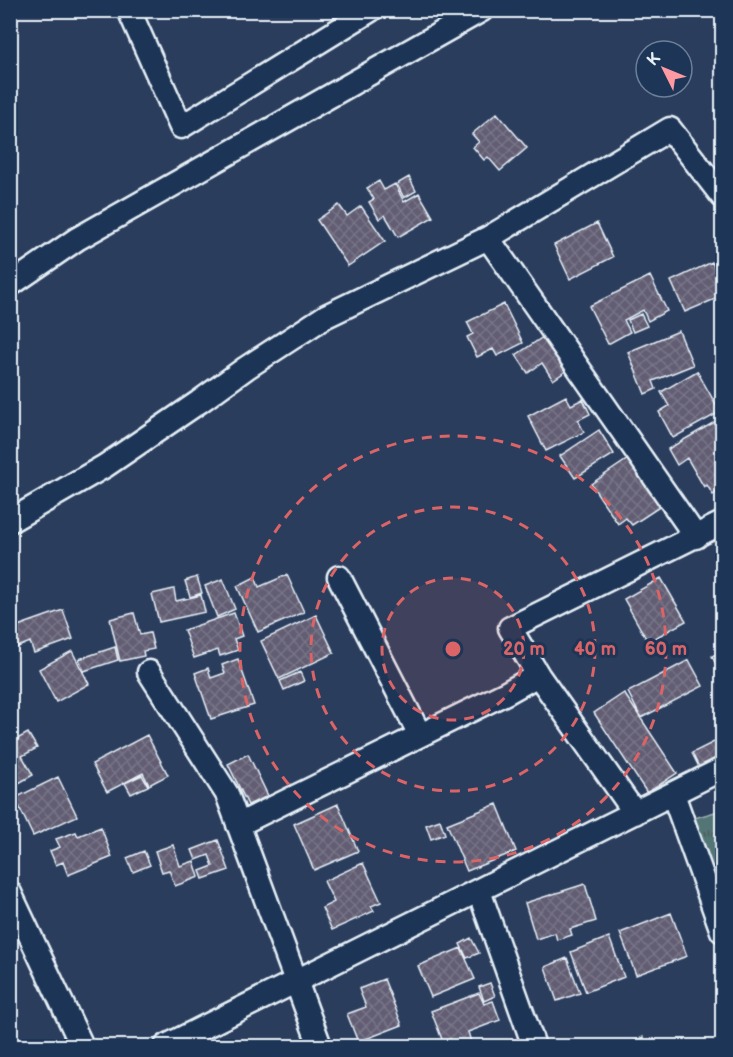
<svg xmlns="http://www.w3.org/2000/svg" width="733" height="1057" font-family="'Balsamiq Sans',sans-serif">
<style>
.park{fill:url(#park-tufts);stroke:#9eb2b6;stroke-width:1.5}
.building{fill:url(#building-cross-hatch);stroke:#e8f1f8;stroke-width:1.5}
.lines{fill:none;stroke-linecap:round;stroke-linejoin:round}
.minor-casing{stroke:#e8f1f8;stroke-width:27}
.minor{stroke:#1d3557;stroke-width:22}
.ring{fill:none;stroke:#db6466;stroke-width:3;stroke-dasharray:10 8}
.centre{fill:#db6466;stroke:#1d3557;stroke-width:3}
.ring-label{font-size:18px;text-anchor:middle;font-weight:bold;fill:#db6466;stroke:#1d3557;stroke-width:6;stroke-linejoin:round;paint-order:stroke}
</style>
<defs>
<pattern id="park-tufts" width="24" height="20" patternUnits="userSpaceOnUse" patternTransform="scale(1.5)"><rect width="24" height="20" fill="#537474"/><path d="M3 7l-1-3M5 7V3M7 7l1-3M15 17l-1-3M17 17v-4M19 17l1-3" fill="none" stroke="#4c5c5d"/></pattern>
<pattern id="building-cross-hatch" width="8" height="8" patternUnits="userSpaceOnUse" patternTransform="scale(1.5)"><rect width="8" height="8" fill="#625d73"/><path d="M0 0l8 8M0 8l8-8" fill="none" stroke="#787588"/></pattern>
</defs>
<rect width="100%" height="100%" fill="#2b3d5d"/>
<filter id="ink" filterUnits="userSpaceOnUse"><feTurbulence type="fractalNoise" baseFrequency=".0167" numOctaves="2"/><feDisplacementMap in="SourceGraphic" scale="12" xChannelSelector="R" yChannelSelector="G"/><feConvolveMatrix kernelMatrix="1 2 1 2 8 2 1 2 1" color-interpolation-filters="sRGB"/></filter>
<g filter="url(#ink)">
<!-- park -->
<path class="park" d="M722,810v97l-31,-88z"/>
<!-- building -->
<path class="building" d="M497,113l30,35 -27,23 -12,-14 -4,3 -11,-13 6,-5 -7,-8z
M409,177l7,14 -12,7 -7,-14z
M379,181l5,9 11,-6 9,18 15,-9 14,24 -35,20 -13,-22 -6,4 -10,-17 5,-3 -7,-11z
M339,205l8,11 14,-10 24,35 -37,25 -31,-46z
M597,223l16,34 -43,22 -16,-34z
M712,262l10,25v9l-37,16 -14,-31z
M650,276l17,35 -19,10 -5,-11 -19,10 6,12 -22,12 -19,-38z
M504,304l19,39 -26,13 -4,-7 -16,8 -10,-20 6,-3 -6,-12z
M641,314l6,12 -14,6 -5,-12z
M679,331l14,34 -40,16 3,8 -11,5 -17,-42z
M543,337l23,34 -13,9 -11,-17 -14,10 -12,-18z
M697,371l23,41 -47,26 -14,-26 10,-6 -8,-14z
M566,396l5,9 12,-6 7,15 -12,6 6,12 -38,19 -18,-35z
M718,420l4,7v62l-9,6 -6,-10 -3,2 -17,-29 -10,7 -9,-16z
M599,430l15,24 -39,24 -15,-22z
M634,455l33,47 -35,23 -6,-7 -8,6 -27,-40z
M287,575l17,37 -46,20 -21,-46 18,-9 4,10z
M197,577l5,16 -12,4 -5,-16z
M661,578l25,43 -38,21 -24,-43z
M223,579l12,30 -18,8 -12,-31z
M174,589l2,12 25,-6 4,17 -46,10 -7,-28z
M63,610l10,29 -39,14 -4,-11 -12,5 -6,-19z
M134,613l6,22 10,-2 4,16 -11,2 1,5 -24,5 -10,-42z
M234,613l8,23 -8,3 4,11 -18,6 -2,-6 -24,8 -10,-28z
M316,615l18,38 -55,26 -18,-38z
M115,647l3,13 -34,11 -5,-12z
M72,651l17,33 -33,18 -17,-33z
M722,651v26l-10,-21z
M238,659l16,46 -43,14 -16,-46 13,-5 3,10 14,-5 -3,-8z
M689,660l14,26 -62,32 -13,-26z
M300,672l4,9 -20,9 -4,-9z
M624,693l53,80 -30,20 -53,-80z
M28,733l9,15 -15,8 11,19 -23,13v-45z
M147,735l21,40 -19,10 -6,-12 -36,19 -15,-28z
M722,738v19l-22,12 -8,-16z
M248,754l20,42 -20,9 -20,-41z
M142,775l6,11 -17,8 -6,-11z
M58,777l19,39 -44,20 -18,-38z
M338,804l20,47 -44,19 -20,-46z
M497,804l19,47 -49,20 -20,-47z
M440,820l5,14 -14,5 -5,-14z
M101,827l11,30 -44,18 -5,-13 -7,3 -6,-14 10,-4 -4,-8 20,-7 2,4z
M218,840l11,30 -26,9 -3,-8 13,-5 -4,-11 -13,5 -4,-10z
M173,845l7,21 14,-5 5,16 -24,9 -6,-16 -7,2 -7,-21z
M144,851l6,14 -17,7 -6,-14z
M363,863l18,39 -10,4 3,5 -42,19 -10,-22 12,-6 -10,-21z
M585,884l11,37 -26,8 2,6 -15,5 -2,-7 -19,6 -11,-36z
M671,913l16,43 -51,19 -16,-42z
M609,937l15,40 -38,15 -15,-40z
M471,938l8,15 -12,5 -7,-14z
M461,948l14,31 -44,18 -13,-31z
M567,958l13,35 -23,8 -12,-34z
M384,979l18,46 -44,17 -11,-28 19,-7 -7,-18z
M490,983l5,13 -11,5 -5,-14z
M479,993l5,11 9,-3 7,19 -32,12 3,10 -10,4h-8l-3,-7 -7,3 -12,-31z
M643,1037l4,9h-23z"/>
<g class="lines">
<!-- minor casing -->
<g class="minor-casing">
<path id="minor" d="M129,10l52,117 190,-117
M10,285l67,-46 405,-229
M10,521l95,-55 94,-64 47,-34 80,-52 162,-78
M696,537l-208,-299 182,-109 52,67
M339,577l81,158
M149,672l78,122 93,252
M538,675l97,138
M673,794l49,137
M238,825l268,-132 32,-18 -28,-47 212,-105
M479,891l55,155
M10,893l72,153
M166,1046l556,-277"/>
</g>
<!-- minor -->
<use href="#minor" class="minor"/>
</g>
</g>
<!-- distance rings -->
<circle cx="453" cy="649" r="71" fill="#db6466" fill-opacity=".12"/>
<g class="ring">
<circle cx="453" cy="649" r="71"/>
<circle cx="453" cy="649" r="142"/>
<circle cx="453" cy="649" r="213"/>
</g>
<circle cx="453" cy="649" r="9" class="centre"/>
<g class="ring-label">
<text x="524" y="655">20 m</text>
<text x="595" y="655">40 m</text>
<text x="666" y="655">60 m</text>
</g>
<!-- margin -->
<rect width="733" height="1057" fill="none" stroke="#1d3557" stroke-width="36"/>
<rect x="18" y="18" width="697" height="1021" fill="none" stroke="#e8f1f8" stroke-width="2" filter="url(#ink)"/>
<!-- north arrow -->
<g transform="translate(664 69) rotate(313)"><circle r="28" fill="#1d3557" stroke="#6e8097" stroke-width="1.5"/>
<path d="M0-4.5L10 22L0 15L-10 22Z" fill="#ff9aa2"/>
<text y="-9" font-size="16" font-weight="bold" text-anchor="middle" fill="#e8f1f8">K</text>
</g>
</svg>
